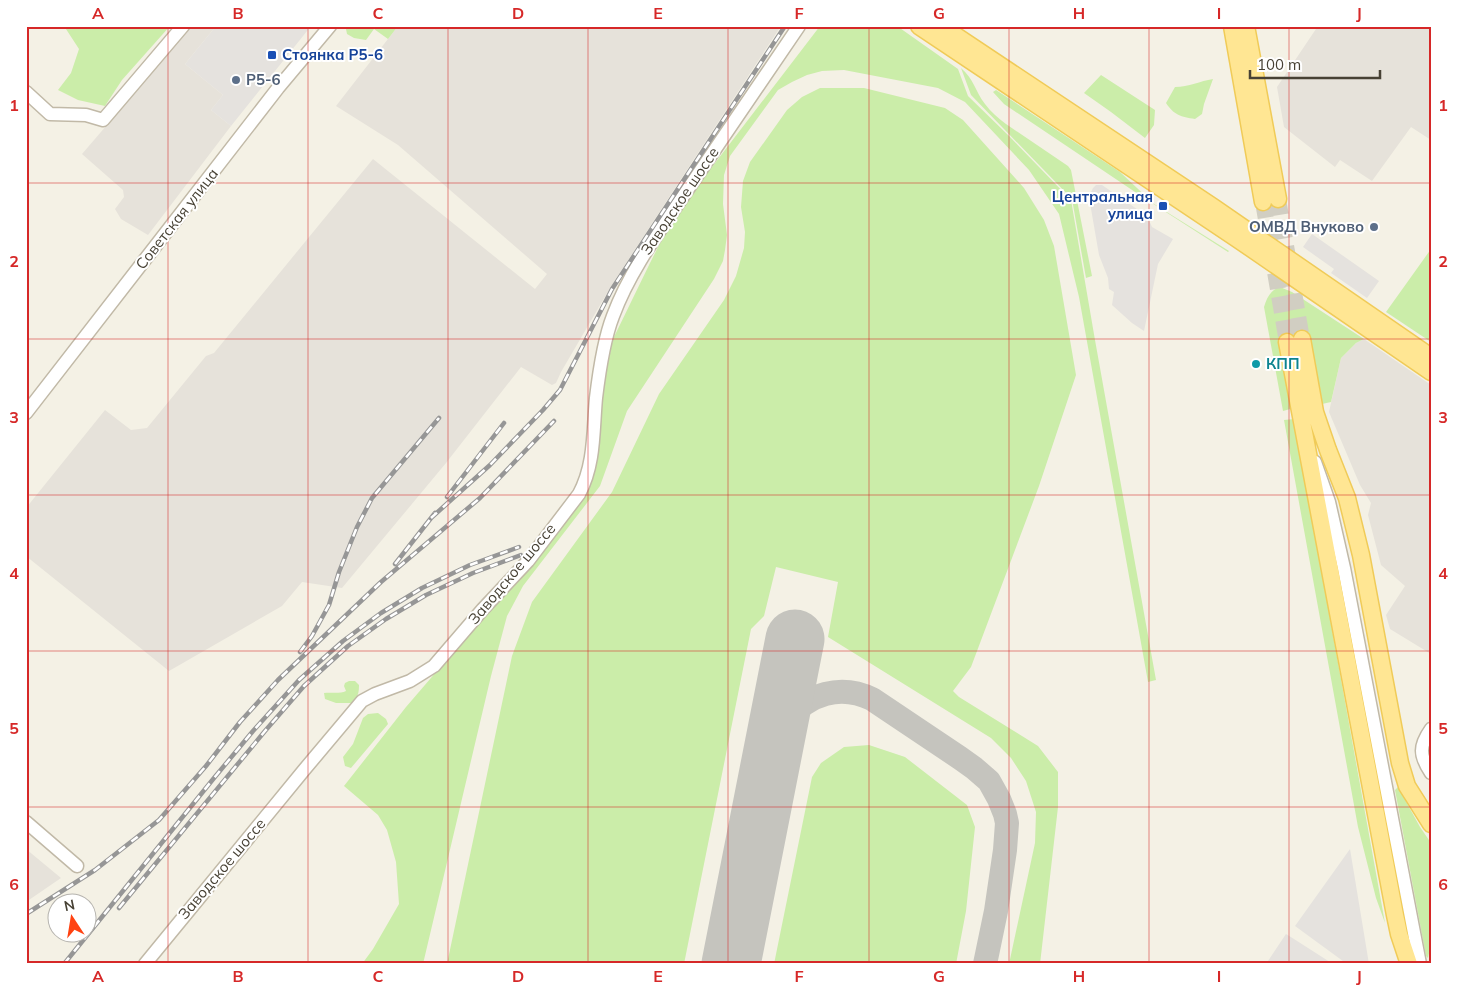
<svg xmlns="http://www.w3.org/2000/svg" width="1457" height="990" font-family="Mulish,sans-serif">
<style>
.industrial{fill:#e6e2da}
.green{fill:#cbeda9}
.parking{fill:#e5e2de}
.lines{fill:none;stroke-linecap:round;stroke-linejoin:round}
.taxiway{stroke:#c5c4be;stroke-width:24}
.runway{stroke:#c5c4be;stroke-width:59}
.major-tunnel{stroke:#d1cec2;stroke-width:16;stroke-dasharray:16 8;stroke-linecap:butt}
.minor-casing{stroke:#c1b9a7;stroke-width:15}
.major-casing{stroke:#f0cb58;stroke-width:19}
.minor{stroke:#fff;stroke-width:12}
.major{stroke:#ffe693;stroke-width:16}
.rail-casing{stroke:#969696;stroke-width:4.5}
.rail{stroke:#fff;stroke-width:2.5;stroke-dasharray:8;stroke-linecap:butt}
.grid{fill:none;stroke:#d62828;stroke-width:1;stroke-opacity:0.55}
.transit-dot{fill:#1a4fb4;stroke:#fff;stroke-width:2}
.service-dot{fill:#5c6f8a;stroke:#fff;stroke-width:2}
.culture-dot{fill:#0f9aa8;stroke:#fff;stroke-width:2}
.labels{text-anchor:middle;stroke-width:4;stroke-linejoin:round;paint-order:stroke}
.transit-label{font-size:15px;font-weight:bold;fill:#164399;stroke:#fff;text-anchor:start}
.service-label{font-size:15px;font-weight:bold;fill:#4e5e75;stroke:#fff;text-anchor:start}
.street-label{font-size:15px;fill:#474134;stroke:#fff}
.culture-label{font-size:15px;font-weight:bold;fill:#0d838f;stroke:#fff;text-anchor:start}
.neatline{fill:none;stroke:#d62828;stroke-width:2}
.grid-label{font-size:16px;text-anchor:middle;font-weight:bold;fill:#d62828}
</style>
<rect width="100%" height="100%" fill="#f4f1e5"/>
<!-- industrial -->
<path class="industrial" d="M188,26h28l-31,38 38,31 -12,15 20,16 -83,109 -27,-16 -6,-10 9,-12 -1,-7 -41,-36 43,-50z
M398,26h383l-168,257 -52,89 -5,11 -4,2 -31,-18 -75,96 -104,125 -40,-6 -20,24 -113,65 -143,-115v-48l79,-98 26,20 16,-2 59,-72 8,-3 159,-194 162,130 12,-15 -149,-129 -62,-39z
M1318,26h113v114l-20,-13 -39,54 -32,-21 -5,7 -51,-40 -7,-40z
M1364,339l67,46v269l-41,-25 -4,-14 19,-29 -24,-21 -13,-50 3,-12 -11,-18 -31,-73 12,-54 15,-15z
M26,849l35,29 -35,24z"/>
<!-- green -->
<path class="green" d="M64,26h106l-48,54 -17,26 -27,-6 -20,-10 13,-17 8,-24z
M349,26h49l-10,13 -14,-10 -8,11 -12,-2 -7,-4 -1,-5z
M820,26h77l61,43 10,27 41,40 62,64 24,140 61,340 -8,2 -69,-385 -20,-83 -30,-44 -64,-68 -27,-14 -94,-18 -22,1 -15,4 -15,7 -14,8 -48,66 -6,19 -1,29 4,31 -2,15 -2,11 -9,18 -87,132 -27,75 -77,100 -16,30 -16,60 -68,288h-61l11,-15 26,-45 -3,-42 -9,-32 -9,-15 -34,-29 62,-79 122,-142 57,-76 15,-88 13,-62 37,-76 15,-30 24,-36z
M961,68c13,11 14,23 24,36 6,8 13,14 21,20l62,42 3,4 21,106 -6,2 -14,-79 -101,-104z
M1101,75l54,35 -1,15 -9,13 -34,-26 -27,-19z
M1213,79l-9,25 -2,10 -7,5c-14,-2 -21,-4 -29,-16l9,-16c14,0 25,-6 38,-8z
M820,88h44l81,20 18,12 61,68 20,32 10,26 22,129 -37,111 -68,181 -18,24 6,6 79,49 20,26v35l-18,157h-31l26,-121 1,-31 -10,-31 -15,-23 -20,-20 -163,-101 10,-55 -62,-15 -12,49 -13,13 -67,335h-237l65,-308 20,-54 80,-110 47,-98 65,-94 12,-24 8,-28 1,-16 -4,-25 2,-26 7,-19 37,-52 15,-13z
M996,90l124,82 34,32 75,47 -1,1 -84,-54 -140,-94 -11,-12z
M1431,249v93l-45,-30z
M1280,287l12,5 72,47 -8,4 -15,15 -10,44 -9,2 -12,-66 -16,70 -11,3 -19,-104c3,-10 7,-17 16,-20z
M1294,419l91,504 -9,-25 -18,-71 -74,-407z
M349,681h6l4,4c0,8 -1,12 -7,18h-16l-11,-4 -1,-6c7,-1 16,1 22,-2l-2,-5 1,-3z
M378,713l8,6 2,5 -37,44 -6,-2 -2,-9 10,-13 10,-26 5,-4z
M869,745l36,12 62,48 8,22 -9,84 -10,53h-182l38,-187 9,-14 23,-16z
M1398,787l22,40 11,16v101l-3,14 -2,-2 -31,-166z"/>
<!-- parking -->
<path class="parking" d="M216,26h95l-80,100 -20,-16 12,-15 -38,-31z
M1096,185h6l45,31 5,11 21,12 -15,25 -14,67 -12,-8 -20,-18 2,-13 -5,-3 -1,-11 -9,-23 -9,-52v-9l3,-6z
M1312,234l67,47 -12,17 -36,-25 3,-4 -31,-22z
M1350,849l19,115h-22l-52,-38z
M1286,934l8,5 39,25h-67z"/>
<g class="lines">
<!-- taxiway -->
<path class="taxiway" d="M775,746c3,-8 7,-18 12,-25 21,-28 54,-37 85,-22l88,59 14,10 15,13 10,18 6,15 2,9 -2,27 -9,61 -11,53"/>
<!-- runway -->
<path class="runway" d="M731,964l64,-325"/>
<!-- major-tunnel -->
<path class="major-tunnel" d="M1278,199l24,140
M1263,202l24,140"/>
<!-- minor casing -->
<g class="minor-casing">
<path id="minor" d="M26,92l24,22 36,1 17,5 80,-94
M26,413l252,-325 52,-62
M1315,462l14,40 15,66 76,396
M1431,729c-12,17 -12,26 0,44
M26,822l51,44
M145,964l159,-194 58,-69 13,-7 35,-13 24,-15 49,-57 45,-48 51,-67c16,-29 14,-64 17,-96 3,-25 8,-59 17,-82 17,-46 48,-87 75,-127 37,-54 74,-108 111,-163"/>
</g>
<!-- major casing -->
<g class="major-casing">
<path id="major" d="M919,26l317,212 195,134
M941,26l272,181 218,150
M1232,26l31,176
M1246,26l32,173
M1302,339l13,73 13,38 19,48 14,57 39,208 7,23 24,38
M1287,342l108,573 4,19 10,30"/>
</g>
<!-- minor -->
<use href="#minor" class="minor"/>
<!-- major -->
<use href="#major" class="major"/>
<!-- rail casing -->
<g class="rail-casing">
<path id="rail" d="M447,497l57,-74
M431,518l59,-53 53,-55 17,-20 52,-101 173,-263
M395,564l40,-51
M300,652l12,-16 17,-31 10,-33 18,-45 15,-29 67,-80
M119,908l146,-177 39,-45 44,-40 38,-27 40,-24 47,-22 48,-18
M26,914l69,-44 64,-50 47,-54 34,-44 38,-42 103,-98 99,-84 74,-77
M64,964l150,-186 39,-47 46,-51 44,-39 38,-28 41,-25 48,-23 49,-18"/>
</g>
<!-- rail -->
<use href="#rail" class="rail"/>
</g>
<!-- grid -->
<path class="grid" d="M168,26v938M308,26v938M448,26v938M588,26v938M728,26v938M869,26v938M1009,26v938M1149,26v938M1289,26v938M26,183h1405M26,339h1405M26,495h1405M26,651h1405M26,807h1405"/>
<!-- markers -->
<g class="transit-dot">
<rect x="267" y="50" width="10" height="10" rx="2.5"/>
<rect x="1158" y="201" width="10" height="10" rx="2.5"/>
</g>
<g class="service-dot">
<circle cx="236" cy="80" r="5"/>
<circle cx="1374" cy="227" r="5"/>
</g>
<circle class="culture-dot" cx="1256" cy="364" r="5"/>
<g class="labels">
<!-- transit labels -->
<g class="transit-label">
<text x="282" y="60">Стоянка Р5-6</text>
<text x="1153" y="202" text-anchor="end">Центральная<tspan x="1153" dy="17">улица</tspan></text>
</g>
<!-- service labels -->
<g class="service-label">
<text x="246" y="85">Р5-6</text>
<text x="1364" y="232" text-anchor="end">ОМВД Внуково</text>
</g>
<!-- street labels -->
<g class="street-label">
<text transform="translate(680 201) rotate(-56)" y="5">Заводское шоссе</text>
<text transform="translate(177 219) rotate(-52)" y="5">Советская улица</text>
<text transform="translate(512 574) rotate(-50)" y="5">Заводское шоссе</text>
<text transform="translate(222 869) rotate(-50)" y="5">Заводское шоссе</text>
</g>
<!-- culture labels -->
<g class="culture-label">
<text x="1266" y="369">КПП</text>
</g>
</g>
<!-- border -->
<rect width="1457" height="990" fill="none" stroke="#ffffff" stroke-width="55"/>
<!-- north arrow -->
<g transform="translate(72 918) rotate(348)"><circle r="24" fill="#ffffff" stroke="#b5b3ae"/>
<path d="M0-4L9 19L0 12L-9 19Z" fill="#ff4211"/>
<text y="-8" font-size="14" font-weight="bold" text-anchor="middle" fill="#474134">N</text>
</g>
<!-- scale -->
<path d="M1250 70v8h130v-8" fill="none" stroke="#474134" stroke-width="2.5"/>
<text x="1257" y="70" font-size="15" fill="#474134" stroke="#ffffff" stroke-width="4" paint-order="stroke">100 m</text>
<rect x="28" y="28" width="1402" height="934" class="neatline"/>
<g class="grid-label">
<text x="98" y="19">A</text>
<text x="238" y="19">B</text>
<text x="378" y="19">C</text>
<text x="518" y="19">D</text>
<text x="658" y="19">E</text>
<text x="799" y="19">F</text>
<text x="939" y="19">G</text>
<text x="1079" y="19">H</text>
<text x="1219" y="19">I</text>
<text x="1359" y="19">J</text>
<text x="14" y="111">1</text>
<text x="1443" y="111">1</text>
<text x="14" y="267">2</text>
<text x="1443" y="267">2</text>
<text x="14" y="423">3</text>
<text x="1443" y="423">3</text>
<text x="14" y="579">4</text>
<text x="1443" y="579">4</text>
<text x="14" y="734">5</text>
<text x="1443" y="734">5</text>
<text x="14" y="890">6</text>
<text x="1443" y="890">6</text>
<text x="98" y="982">A</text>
<text x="238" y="982">B</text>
<text x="378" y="982">C</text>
<text x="518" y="982">D</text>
<text x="658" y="982">E</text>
<text x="799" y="982">F</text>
<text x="939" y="982">G</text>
<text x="1079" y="982">H</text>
<text x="1219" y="982">I</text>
<text x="1359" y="982">J</text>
</g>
</svg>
